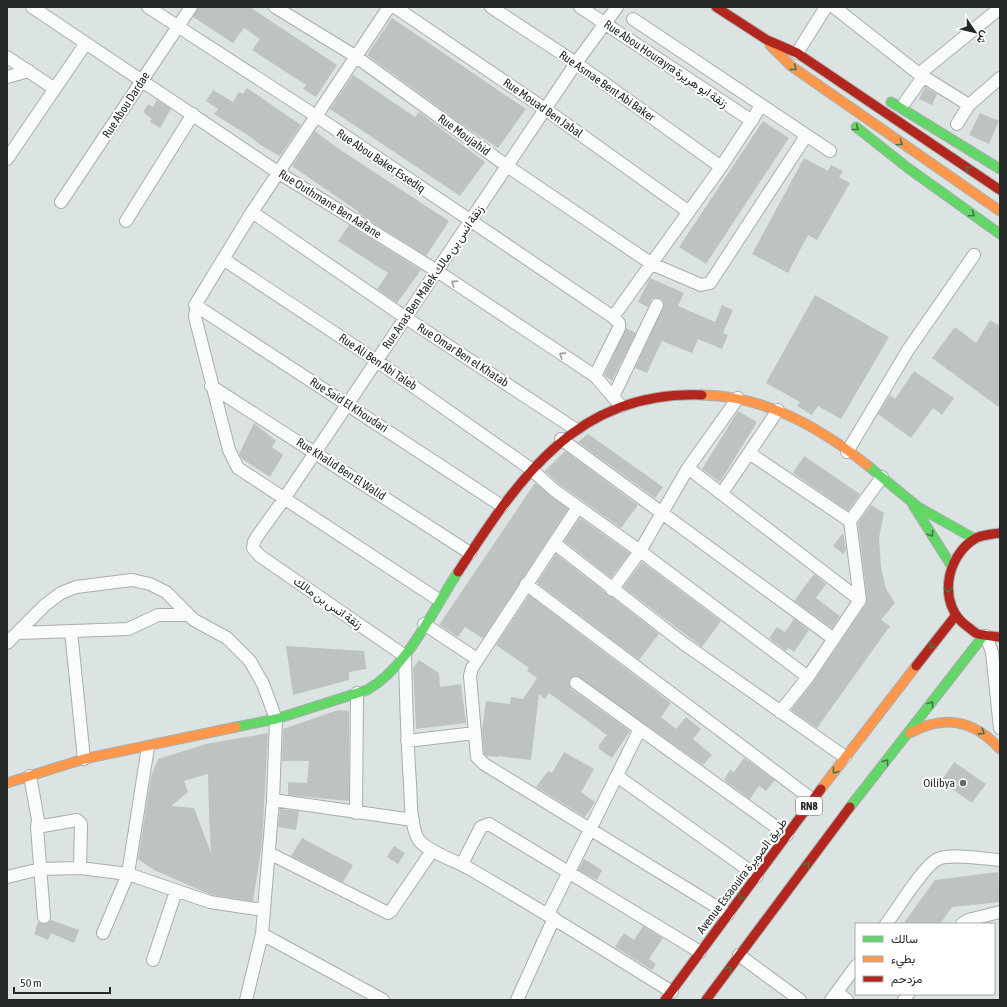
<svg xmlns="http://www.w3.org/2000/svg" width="1007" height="1007" font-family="'Asap Condensed',Vazirmatn,sans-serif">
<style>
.building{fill:#bdc3c2;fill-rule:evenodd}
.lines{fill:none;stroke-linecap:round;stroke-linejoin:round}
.street-casing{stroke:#a8aead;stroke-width:14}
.fast-casing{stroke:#a8aead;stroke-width:11}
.slow-casing{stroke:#a8aead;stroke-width:11}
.jam-casing{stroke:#a8aead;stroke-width:11}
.street{stroke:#fafbfb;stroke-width:12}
.fast{stroke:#63d668;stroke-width:9}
.slow{stroke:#ff974d;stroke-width:9}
.jam{stroke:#b3261e;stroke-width:9}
.oneway{stroke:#417745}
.oneway2{stroke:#9a9d9c}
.poi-dot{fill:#656b6a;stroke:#fff;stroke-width:1.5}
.labels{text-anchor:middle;stroke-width:4;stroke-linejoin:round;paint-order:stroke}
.shield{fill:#fff;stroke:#666a69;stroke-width:1}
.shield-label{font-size:11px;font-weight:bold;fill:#252a29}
.street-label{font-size:12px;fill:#252a29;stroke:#fff}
.poi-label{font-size:12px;fill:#252a29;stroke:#fff;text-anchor:end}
</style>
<rect width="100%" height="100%" fill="#dce4e3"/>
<!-- building -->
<path class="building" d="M198,7h52l87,58 -21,32 -13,-8 3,-4 -54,-35 8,-11 -16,-11 -11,15 -40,-26z
M392,18l134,91 -28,39 -35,-23 -96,-70z
M353,75l62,42 4,-5 66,50 -25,34 -130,-87z
M925,87l12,7 -5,11 -13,-6z
M247,88l54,37 -21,31 -20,-11 -9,-8 -37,-23 4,-5 -12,-8 7,-11 20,12 6,-10 4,2z
M157,100l14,9 -11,19 -10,-6 2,-3 -9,-7 5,-8 5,3z
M980,113l19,8 -10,23 -20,-9z
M763,121l26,17 -83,126 -27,-17z
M315,131l21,16 113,74 -23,35 -68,-43 1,-1 -67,-46z
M804,158l24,13 3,-6 12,6 -4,6 11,6 -33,57 -9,-5 -20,38 -36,-19z
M349,225l72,45 -24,33 -20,-14 11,-16 -50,-32z
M650,278l34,15 -6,13 37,16 7,-17 11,5 -10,23 5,2 -6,14 -24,-10 -6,14 -30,-12 -15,32 -12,-5 29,-63 -1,-5 -6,-2 -5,1 -4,8 -10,-5z
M815,295l74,42 -48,82 -23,-13 -6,9 -15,-9 3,-4 -34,-19z
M990,320l10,6v82l-68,-50 23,-31 21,16z
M626,328l10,5 -24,48 -8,-6z
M914,371l40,27 -12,17 -9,-7 -22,30 -33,-24 12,-19 5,4z
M738,411l19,11 -37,60 -18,-13z
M254,423l22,18 -4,6 11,8 -13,22 -28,-18 -3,-5z
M588,434l75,53 -8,11 -77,-56z
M565,451l73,54 -17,23 -62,-44 -14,-13z
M804,456l56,38 -12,17 -55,-38z
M535,483l33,26 -84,128 -2,1 -17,-11 -7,10 -19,-12z
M871,505l13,8 -5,25 2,29 5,22 9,14 -14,17 9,6 -73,102 -26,-18 23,-29 52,-77 1,-5 -9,-76z
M580,518l50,35 -19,25 -47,-37z
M842,534l2,2 2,14 -3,4 -10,-8z
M556,554l49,38 2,4 5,1 47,37 -20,26 -102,-77z
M642,562l79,59 -19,26 -79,-60z
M814,574l12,10 -10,14 24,18 -8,12 -38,-27z
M529,595l142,108 -10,14 15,12 10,-12 15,12 -8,10 19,16 -9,10 -127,-89 -6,3 -1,4 2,6 59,42 -18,27 -13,-9v-4l8,-10 -58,-42 -4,6 -6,-5 -8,66 -32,-4v1l-12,-1 -3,-2 -2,-24 4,-29 24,3 1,-7 12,2 14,-21 -10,-7 2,-3 -33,-23z
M794,619l15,11 -15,22 -6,-4 -2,3 -17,-13 8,-11 8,5z
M286,646l78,5 2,18 -17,3v8l-56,15z
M419,660l20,13 1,14 21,-3 5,39 -50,6 -3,-61z
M338,710l11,1v90l-61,-6v-13l19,1 2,-22h-27l1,-32z
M268,733l-6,111 -9,57 -41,-6 -10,-4 -48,-21 -16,-11 13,-82 7,-18 48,-15zM208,774l1,41 2,38 -17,-45 -23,-2 17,-14 -4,-11z
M564,752l30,17 -13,23 14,10 -10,15 -49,-30 12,-16 4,2z
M744,758l31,22 -9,11 -7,-5 -9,13 -26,-19 6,-10 4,2z
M954,762l32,22 -14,19 -31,-22z
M280,809l19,2 -3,19 -18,-3z
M302,838l51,27 -10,17 -52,-26z
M394,846l11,7 -7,11 -11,-7z
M584,859l18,11 -5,10 -19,-10z
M998,872l2,30 -48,5 -12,17h-37l32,-44z
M51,920l28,10 -5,13 -23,-10 -3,7 -14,-6 4,-12 7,2z
M643,926l20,12 -14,21 7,5 -4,6 -37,-23 9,-14 10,7z"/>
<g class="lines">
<!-- street casing -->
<g class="street-casing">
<path id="street" d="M32,7l247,166 158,98 158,105 26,30
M148,7l168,109 297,201 6,6v5l-24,48
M275,7l80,49 152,110 145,98 49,21 9,-2 96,-147
M389,7l-137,205 -55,90 -2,15 34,133 9,18 201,132
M395,7l150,102 144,103
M491,7l85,56 145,104
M580,7l172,114
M617,7l-41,56 -292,436 -28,39 -2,4 -1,6 7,8 145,100c1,42 2,85 5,127 1,17 0,37 7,54 5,13 40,24 53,32 68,39 135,81 202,123
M834,7l85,67 50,31
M633,19l197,132
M797,53l29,-46
M7,57l48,32
M919,74l81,-66
M7,77l22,-6
M905,102l18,-25
M957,124l12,-19 31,-27
M7,159l79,-116
M61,202l130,-195
M252,212l154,106 169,111
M126,221l67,-107
M223,259l154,102 154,108 23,21 86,61 168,126
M195,305l307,201
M613,317l108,-150 40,-61
M211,386l259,167
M613,397l44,-92
M561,439l273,200
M847,452l61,-102 66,-95
M749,453l101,68
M688,468l172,132
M722,493l56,-83
M578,507l-106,161 -2,8 7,81 7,7 244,150
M554,543l129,100 162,114
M526,584l287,216
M612,590l28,-39 48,-83 50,-70
M424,624l53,35
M71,631l13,128
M18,633l110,-4 30,-14h30
M986,636l6,16 8,76
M7,643l38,-38 16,-12 15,-6 56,-7 18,4 16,8 28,28 33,18 23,23 13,23 13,35 -3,81 -11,134 -16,66
M576,683l211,152
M780,712l28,-35 52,-77 -10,-79 32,-44
M407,741l68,-8
M30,776l8,44 -1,7 7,90
M617,776l140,100
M273,800l140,20
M356,813l1,-120
M37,827l40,-7 4,4 -1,44
M269,853l119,60 3,-2 41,-60
M462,864l19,-37 8,-3 211,128
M7,877l33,-8 40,-1 48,6 82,28 53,8
M548,914l92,-185
M886,924c11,-14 38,-59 52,-65 14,-6 46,0 62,1
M962,924l6,-4 32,-8
M103,933l25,-59 20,-127
M262,934l121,66
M739,955l61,45
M153,960l23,-69
M837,992l10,8
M517,1000l37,-82
M831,1000l25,-34
M904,1000l4,-6"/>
</g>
<!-- fast casing -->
<g class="fast-casing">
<path id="fast" d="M891,102l109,67
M856,127l52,41 92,66
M867,465l51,42 57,32
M913,505l38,60
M236,727l40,-8 91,-29c41,-23 65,-79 91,-118
M850,807l134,-172"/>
</g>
<!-- slow casing -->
<g class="slow-casing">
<path id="slow" d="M770,45l21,21 209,145
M702,395c63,1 117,32 165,70
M910,733c35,-19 64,-13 90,16
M7,783l77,-24 152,-32
M821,789l95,-123"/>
</g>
<!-- jam casing -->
<g class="jam-casing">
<path id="jam" d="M716,7l51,33 30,13 203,137
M1000,533c-7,1 -18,2 -24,5 -31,18 -39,68 -8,89 3,2 7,6 10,7 7,2 15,2 22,3
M458,572c62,-95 118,-181 244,-177
M916,666l40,-51
M665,1000l156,-211
M706,1000l144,-193"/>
</g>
<!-- street -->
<use href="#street" class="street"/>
<!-- fast -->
<use href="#fast" class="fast"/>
<!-- slow -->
<use href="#slow" class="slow"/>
<!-- jam -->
<use href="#jam" class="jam"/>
</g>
<!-- one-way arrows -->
<defs><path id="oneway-chevron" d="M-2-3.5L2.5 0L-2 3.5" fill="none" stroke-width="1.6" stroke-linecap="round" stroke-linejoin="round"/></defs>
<g class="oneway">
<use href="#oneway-chevron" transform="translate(794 68) rotate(37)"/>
<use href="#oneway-chevron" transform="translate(856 128) rotate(38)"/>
<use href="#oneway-chevron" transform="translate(900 143) rotate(34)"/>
<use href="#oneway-chevron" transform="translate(968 169) rotate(-146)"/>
<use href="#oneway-chevron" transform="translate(972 214) rotate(35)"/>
<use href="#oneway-chevron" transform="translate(931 534) rotate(57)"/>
<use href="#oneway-chevron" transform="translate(948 590) rotate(85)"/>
<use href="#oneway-chevron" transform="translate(932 646) rotate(128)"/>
<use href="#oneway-chevron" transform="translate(931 704) rotate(-52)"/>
<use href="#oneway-chevron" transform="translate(982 732) rotate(33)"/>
<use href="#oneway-chevron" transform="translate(886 762) rotate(-52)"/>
<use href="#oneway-chevron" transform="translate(835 771) rotate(127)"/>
<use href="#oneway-chevron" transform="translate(807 865) rotate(-53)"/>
<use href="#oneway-chevron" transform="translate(741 897) rotate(127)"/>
<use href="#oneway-chevron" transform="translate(729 969) rotate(-54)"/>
</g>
<g class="oneway2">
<use href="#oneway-chevron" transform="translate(454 283) rotate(-147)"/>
<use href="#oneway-chevron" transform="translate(562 355) rotate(-147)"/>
</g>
<!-- markers -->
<circle class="poi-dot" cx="963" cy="783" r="4"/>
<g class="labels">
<!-- shield labels -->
<rect class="shield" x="796" y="797" width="26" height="18" rx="3"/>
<g class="shield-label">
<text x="809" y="810">RN8</text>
</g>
<!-- street labels -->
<g class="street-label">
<text transform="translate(666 64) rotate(34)" y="4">Rue Abou Hourayra زنقة ابو هريرة</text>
<text transform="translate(607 86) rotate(35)" y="4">Rue Asmae Bent Abi Baker</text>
<text transform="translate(126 105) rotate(-57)" y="4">Rue Abou Dardae</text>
<text transform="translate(543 108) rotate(35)" y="4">Rue Mouad Ben Jabal</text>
<text transform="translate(464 135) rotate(36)" y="4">Rue Moujahid</text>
<text transform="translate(381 161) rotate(34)" y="4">Rue Abou Baker Essediq</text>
<text transform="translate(330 204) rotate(32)" y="4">Rue Outhmane Ben Aafane</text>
<text transform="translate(433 277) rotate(-56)" y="4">Rue Anas Ben Malek زنقة انس بن مالك</text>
<text transform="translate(463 355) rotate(33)" y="4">Rue Omar Ben el Khatab</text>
<text transform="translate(378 362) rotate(34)" y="4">Rue Ali Ben Abi Taleb</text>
<text transform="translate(349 405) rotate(33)" y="4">Rue Said El Khoudari</text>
<text transform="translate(341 469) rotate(33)" y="4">Rue Khalid Ben El Walid</text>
<text transform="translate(328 603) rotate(35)" y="4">زنقة انس بن مالك</text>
<text transform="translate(742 876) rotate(-53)" y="4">Avenue Essaouira طريق الصويرة</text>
</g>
<!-- poi labels -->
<g class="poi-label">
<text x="955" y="787">Oilibya</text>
</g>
</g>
<!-- border -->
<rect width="1007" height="1007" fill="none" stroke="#252a29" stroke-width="16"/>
<!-- legend -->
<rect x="855" y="923" width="140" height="72" fill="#ffffff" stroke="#a8aaa9"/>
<rect x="863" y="936" width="20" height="6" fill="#63d668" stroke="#a8aaa9"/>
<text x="891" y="943" font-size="12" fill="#252a29">سالك</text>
<rect x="863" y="956" width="20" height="6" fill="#ff974d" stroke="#a8aaa9"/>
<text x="891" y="963" font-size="12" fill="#252a29">بطيء</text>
<rect x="863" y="976" width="20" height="6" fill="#b3261e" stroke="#a8aaa9"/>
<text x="891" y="983" font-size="12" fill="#252a29">مزدحم</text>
<!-- north arrow -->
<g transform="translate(975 32) rotate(125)" stroke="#ffffff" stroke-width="3" paint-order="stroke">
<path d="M0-3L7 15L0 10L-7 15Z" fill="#252a29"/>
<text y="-6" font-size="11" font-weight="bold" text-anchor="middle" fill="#252a29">ش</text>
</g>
<!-- scale -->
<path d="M14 987v6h96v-6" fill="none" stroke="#252a29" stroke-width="2"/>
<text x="20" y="987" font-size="12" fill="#252a29" stroke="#ffffff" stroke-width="3" paint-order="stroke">50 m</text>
</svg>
